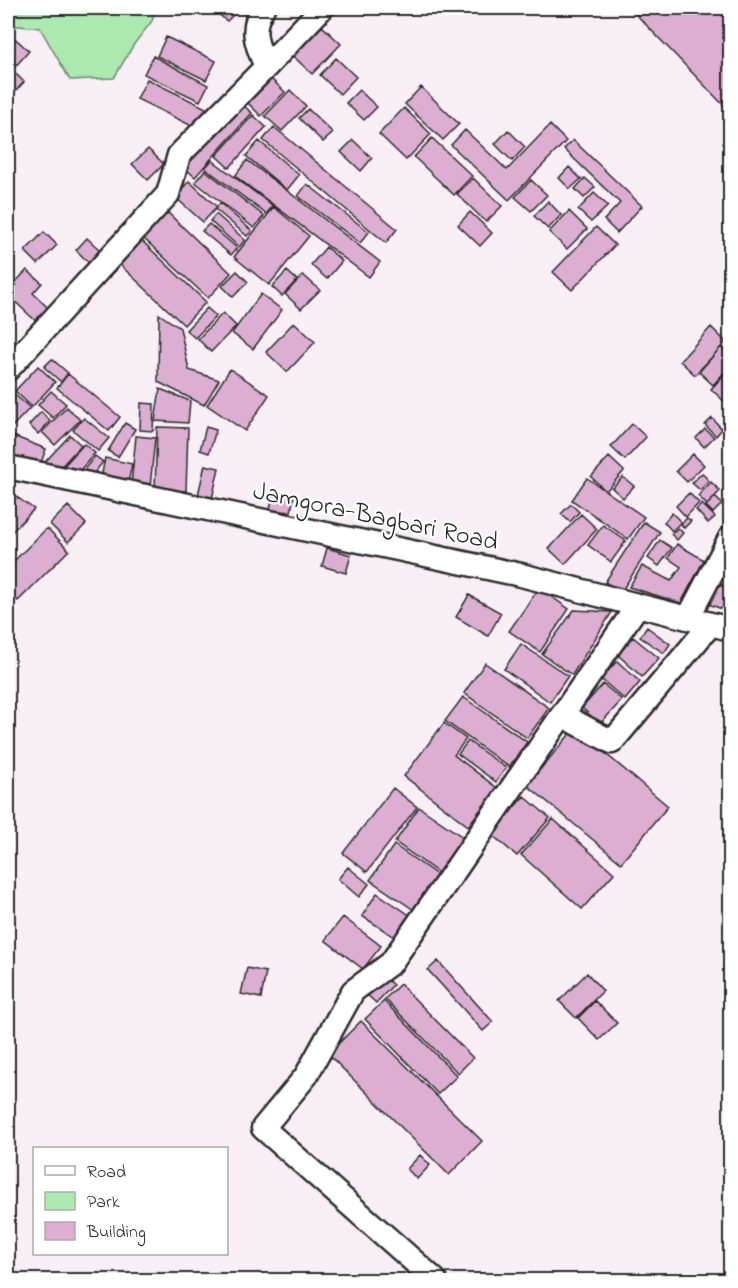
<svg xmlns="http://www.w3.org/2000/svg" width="738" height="1288" font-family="'Indie Flower',sans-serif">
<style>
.green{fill:#abe9b1;stroke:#6b8a6e;stroke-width:1.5}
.building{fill:#dcafd2;stroke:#2b2b2b;stroke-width:1.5}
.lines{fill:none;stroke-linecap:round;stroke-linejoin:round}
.minor-casing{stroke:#2b2b2b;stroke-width:27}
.minor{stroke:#fff;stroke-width:22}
.labels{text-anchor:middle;stroke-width:4.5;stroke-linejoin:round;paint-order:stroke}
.street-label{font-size:26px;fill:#2b2b2b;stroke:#fff}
</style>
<rect width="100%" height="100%" fill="#f8eff6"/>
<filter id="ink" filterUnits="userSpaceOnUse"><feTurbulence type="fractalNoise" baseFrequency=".0167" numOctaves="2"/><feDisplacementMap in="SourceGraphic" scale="12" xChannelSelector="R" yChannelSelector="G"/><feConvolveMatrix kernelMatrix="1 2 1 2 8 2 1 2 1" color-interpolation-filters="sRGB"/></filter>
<g filter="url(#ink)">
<!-- green -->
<path class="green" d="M8,8h148l-4,13 -18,23 -20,34 -44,2 -30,-52 -32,-3z"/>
<!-- building -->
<path class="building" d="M222,8h9l5,4 -9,9 -10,-8z
M630,8h100v104z
M322,26l19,18 -29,30 -19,-18z
M8,32l21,19 -15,17 -6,-6z
M166,37l50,24 -10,19 -49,-24z
M153,56l55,29 -8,16 -56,-27z
M336,58l20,19 -16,17 -20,-19z
M8,66l16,16 -13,14 -3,-3z
M268,76l17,16 -24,24 -16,-16z
M147,79l59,29 -10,20 -59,-29z
M421,87l38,37 -16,16 -38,-36z
M290,90l16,16 -24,25 -17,-15z
M359,90l18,17 -13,13 -18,-17z
M236,99l16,14 -57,64 -16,-14z
M404,108l27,26 -25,26 -27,-26z
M308,109l25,24 -10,9 -24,-24z
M253,115l13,12 -37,41 -13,-12z
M550,125l16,16 -57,59 -58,-55 14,-15 42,40z
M274,127l123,102 -11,14 -123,-103z
M508,130l17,17 -13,14 -17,-17z
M432,138l40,38 -18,19 -40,-38z
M353,140l19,18 -11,13 -20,-19z
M573,140l69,66 -25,27 -13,-13 16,-17 -56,-54z
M259,141l40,34 -12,15 -41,-34z
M148,149l16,15 -16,16 -16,-16z
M212,160l61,46 -7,8 -61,-46z
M247,160l133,102 -11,15 -134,-101z
M569,167l12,12 -11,10 -11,-11z
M205,170l59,46 -10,12 -59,-46z
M473,178l29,28 -16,16 -29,-28z
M585,178l10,9 -11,11 -9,-9z
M531,180l16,15 -16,16 -16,-14z
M189,181l28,26 -14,15 -28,-25z
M307,184l62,48 -9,11 -62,-47z
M594,193l14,13 -17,16 -13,-12z
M548,201l13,14 -13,14 -14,-13z
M220,203l32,28 -5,5 -32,-27z
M274,207l35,29 -40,49 -35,-28z
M165,210l66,63 -23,25 -67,-62z
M569,211l18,18 -20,20 -18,-17z
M470,212l22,21 -12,13 -22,-21z
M216,214l29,26 -6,7 -29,-26z
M209,224l28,24 -6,7 -29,-24z
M596,227l19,18 -43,45 -19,-18z
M44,232l13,13 -19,19 -13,-13z
M87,238l14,13 -12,12 -13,-13z
M140,239l66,63 -22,23 -67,-63z
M326,247l16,14 -15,18 -16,-14z
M27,270l15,13 -9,10 19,19 -12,13 -32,-30v-5z
M237,271l11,11 -15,15 -11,-11z
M287,271l10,9 -15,16 -10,-9z
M303,275l17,15 -19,19 -16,-15z
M261,294l21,16 -29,39 -21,-16z
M207,308l9,8 -21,22 -9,-8z
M223,313l13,13 -25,26 -13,-13z
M159,314l21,14 9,42 30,10 -15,25 -46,-23z
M294,322l21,20 -28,30 -21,-20z
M711,327l15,15 -31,33 -15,-14z
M721,347l9,9v10l-17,19 -14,-13z
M52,359l16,14 -7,9 -17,-15z
M38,366l17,16 -23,25 -17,-16z
M730,368v30l-4,5 -15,-14z
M230,369l39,26 -24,36 -38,-26z
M68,374l52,43 -11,14 -52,-43z
M160,389l30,12 -2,22 -33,-2z
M51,391l15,13 -13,14 -15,-13z
M14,394l16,14 -22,23v-29z
M141,403l13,1 -1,27 -13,-1z
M67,407l13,13 -25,25 -13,-13z
M41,412l9,9 -12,13 -9,-9z
M84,418l25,20 -11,13 -25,-21z
M712,418l10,11 -6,7 -11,-11z
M125,423l10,6 -17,28 -10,-6z
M632,424l14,13 -21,23 -14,-13z
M157,427l31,1 -2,63 -31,-1z
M206,427l10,3 -7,23 -9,-3z
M705,429l9,8 -10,10 -8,-9z
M8,434l38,15 -7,19 -31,-12z
M70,435l11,10 -25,27 -11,-10z
M136,436l19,2 -5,49 -19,-2z
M84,444l11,9 -21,24 -14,-7z
M693,454l11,11 -17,17 -11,-11z
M95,456l8,6 -13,16 -8,-6z
M609,457l15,14 -18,20 -15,-14z
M105,458l27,6 -4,19 -27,-5z
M205,465l14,3 -7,31 -14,-4z
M702,473l7,8 -9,9 -8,-7z
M623,477l11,9 -11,12 -11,-10z
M587,478l57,39 -16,22 -56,-39z
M711,482l9,9 -13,14 -9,-9z
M8,491l26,18 -26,27z
M273,492l21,3 -3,17 -21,-2z
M689,493l10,10 -13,14 -10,-11z
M715,497l7,7 -9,9 -7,-7z
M571,504l8,8 -9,10 -9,-8z
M702,504l13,13 -7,6 -12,-13z
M68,506l18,18 -18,18 -18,-18z
M672,513l9,9 -9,9 -8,-9z
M581,514l16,15 -32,35 -16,-15z
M687,518l4,3 -7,7 -3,-4z
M644,522l16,10 -39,60 -16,-10z
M603,525l23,16 -15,21 -23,-17z
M47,528l22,22 -51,51 -10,-10v-24z
M678,528l5,5 -6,7 -6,-6z
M660,540l12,8 -13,18 -11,-8z
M677,544l27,16 -23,43 -52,-16 13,-21 29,15 10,-14 -13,-9z
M327,548l24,7 -5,18 -24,-7z
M724,567l5,5 -5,6 4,2 -5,6 -9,-7z
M713,583l17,6v23l-24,-9z
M539,588l30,21 -29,43 -31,-21z
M469,595l32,18 -13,23 -32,-19z
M574,610l38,2 -40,63 -30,-21z
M647,627l23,17 -6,9 -24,-16z
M633,637l26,21 -17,19 -24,-22z
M521,644l47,32 -18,26 -46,-33z
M617,661l23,21 -15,18 -24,-21z
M485,663l64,45 -22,30 -63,-45z
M603,684l19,16 -22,24 -18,-16z
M463,697l64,45 -18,25 -64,-46z
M444,723l22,16 -12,16 43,33 -29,38 -64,-50z
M575,728l93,78 -47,57 -94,-78z
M468,741l38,27 -10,14 -38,-28z
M393,788l24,19 -50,65 -24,-19z
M524,796l26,22 -33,38 -26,-22z
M419,807l45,31 -24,36 -45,-32z
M553,819l61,54 -32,36 -61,-54z
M394,845l46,32 -23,35 -47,-32z
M348,867l21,17 -10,13 -21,-18z
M377,893l34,23 -15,22 -34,-22z
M343,917l38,29 -18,23 -38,-29z
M438,961l55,61 -10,9 -55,-61z
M247,968l19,4 -5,26 -20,-4z
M380,973l13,12 -17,18 -13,-12z
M587,973l16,18 -27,27 -17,-17z
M400,984l73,74 -15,15 -73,-74z
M384,1001l73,75 -19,18 -73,-75z
M595,1001l22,22 -18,17 -21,-22z
M361,1021l121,120 -33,34 -121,-121z
M420,1155l10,10 -13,14 -10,-10z"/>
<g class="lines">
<!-- minor casing -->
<g class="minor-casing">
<path id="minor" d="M263,8c-14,21 -6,38 3,59
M8,369l160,-175 11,-39 87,-88 56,-59
M8,467l513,108 209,54
M688,618l42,-80
M562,715l50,27 99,-118
M435,1280l-172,-152 43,-52 47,-85 38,-28 247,-358"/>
</g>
<!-- minor -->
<use href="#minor" class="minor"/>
</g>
</g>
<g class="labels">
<!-- street labels -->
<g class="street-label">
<text transform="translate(376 515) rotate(12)" y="9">Jamgora-Bagbari Road</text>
</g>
</g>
<!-- margin -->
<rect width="738" height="1288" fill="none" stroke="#fff" stroke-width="30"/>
<rect x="15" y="15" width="708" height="1258" fill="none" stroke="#2b2b2b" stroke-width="2" filter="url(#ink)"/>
<!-- legend -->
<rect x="33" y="1147" width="195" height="108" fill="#ffffff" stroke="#aaaaaa" stroke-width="1.5"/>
<rect x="45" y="1166" width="30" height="9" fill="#ffffff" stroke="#aaaaaa" stroke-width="1.5"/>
<text x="87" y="1177" font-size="18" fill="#2b2b2b">Road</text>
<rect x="45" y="1192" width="30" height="18" fill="#abe9b1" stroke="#aaaaaa" stroke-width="1.5"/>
<text x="87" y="1207" font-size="18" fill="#2b2b2b">Park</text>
<rect x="45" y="1222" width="30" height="18" fill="#dcafd2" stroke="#aaaaaa" stroke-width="1.5"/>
<text x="87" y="1237" font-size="18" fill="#2b2b2b">Building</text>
</svg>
